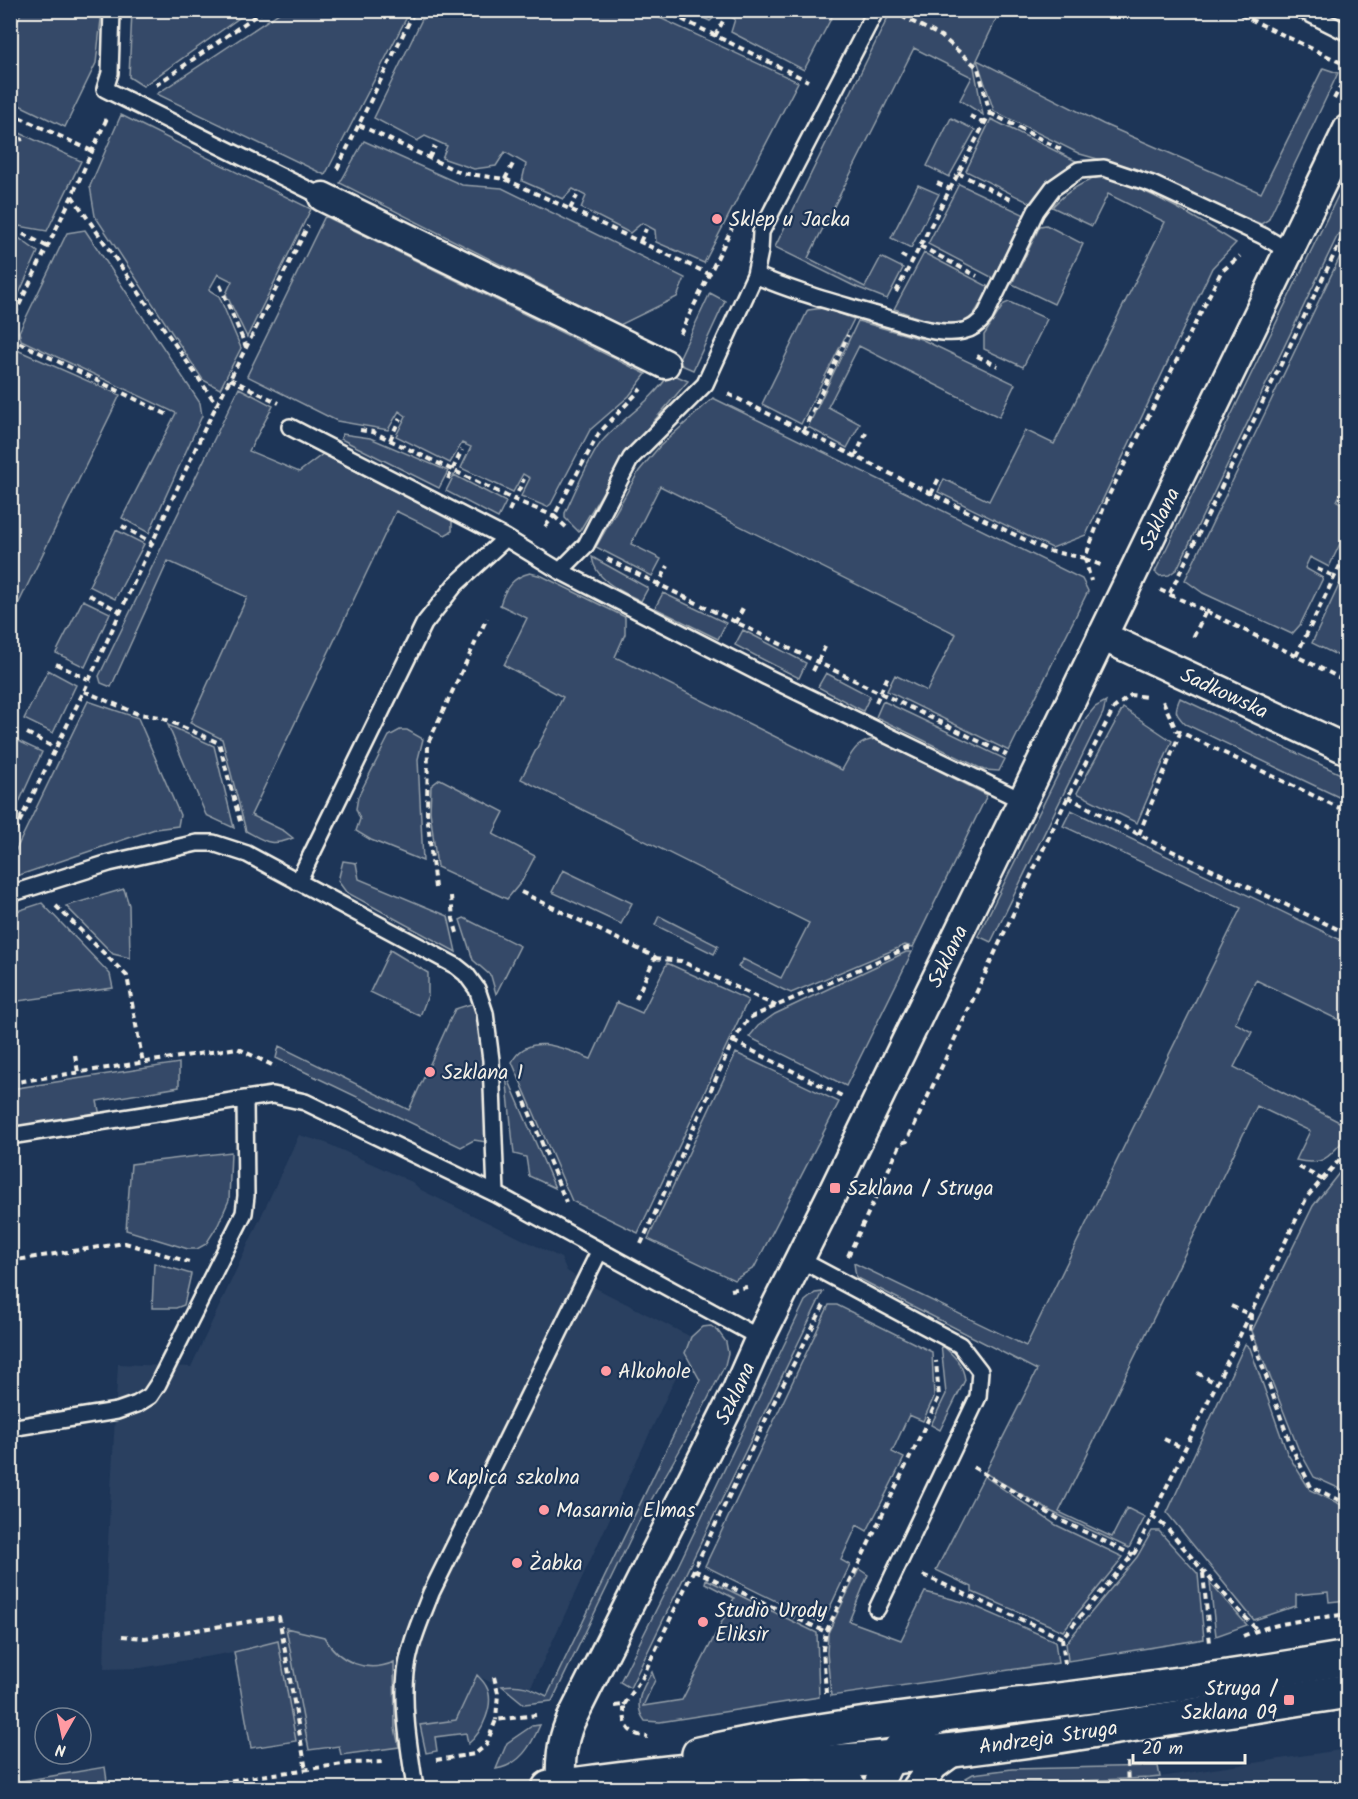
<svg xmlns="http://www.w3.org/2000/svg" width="1358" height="1799" font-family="Kalam,sans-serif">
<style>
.built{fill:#2a4060}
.green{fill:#354a67;stroke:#949ea8;stroke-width:1.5}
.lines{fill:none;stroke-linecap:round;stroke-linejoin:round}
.lane-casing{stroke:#f4f1e8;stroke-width:20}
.street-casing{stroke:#f4f1e8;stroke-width:33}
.secondary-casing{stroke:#f4f1e8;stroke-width:38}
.path{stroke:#f4f1e8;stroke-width:4;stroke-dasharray:6 4.5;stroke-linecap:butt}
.lane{stroke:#1d3557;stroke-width:15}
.street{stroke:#1d3557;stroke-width:28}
.secondary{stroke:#1d3557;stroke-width:33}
.poi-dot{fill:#ff9aa2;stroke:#1d3557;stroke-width:2}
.labels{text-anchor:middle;stroke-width:4.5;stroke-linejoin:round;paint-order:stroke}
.poi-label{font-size:21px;fill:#f4f1e8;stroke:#1d3557;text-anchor:start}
.street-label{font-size:21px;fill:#f4f1e8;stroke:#1d3557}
</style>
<rect width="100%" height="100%" fill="#1d3557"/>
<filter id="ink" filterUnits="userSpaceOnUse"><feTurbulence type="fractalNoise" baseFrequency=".0167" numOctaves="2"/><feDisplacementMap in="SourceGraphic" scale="12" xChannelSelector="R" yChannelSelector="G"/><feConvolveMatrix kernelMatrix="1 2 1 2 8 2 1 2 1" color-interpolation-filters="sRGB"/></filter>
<g filter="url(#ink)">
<!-- built -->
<path class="built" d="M299,1135l27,8 86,39 9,8 140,68 6,13 17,11 107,55 -4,16 -156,334 -15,-3 -14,4 -26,-13 -20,45 -205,28 -17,-96 -93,16 -37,1 3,-108 11,-197 73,3z
M1347,1749v39h-367l2,-3 178,-8z"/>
<!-- green -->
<path class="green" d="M22,11h80l-6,52 -31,64 -54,-26v-66z
M132,11v-1l117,1 -106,75 -14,-9z
M282,11h128l-85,164 -168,-81z
M426,11h219l153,71 -94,181 -48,-21 -1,-12 -13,-7 -12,10 -49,-25 5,-12 -13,-7 -10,10 -41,-18 4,-17 -21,-12 -9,14 -22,3 -32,-11 5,-12 -22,-10 -8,5 -43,-23z
M688,11h147l-31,59 -73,-38 4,-13 -15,-7 -10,9z
M891,11h109l-23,49 126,64 158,69 62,-125 15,5 -70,147 -7,4 -146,-60 -35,-10 -86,-43 -17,-51 -3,7 9,48 -23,-15 12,-23 -58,-29 -106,210 57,29 16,-30 22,11 -16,31 -33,-13 -79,-39z
M121,115l190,94 -64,128 -21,-43 6,-13 -14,-7 -9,16 10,6 22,52 -21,41 -17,-9 -108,-164 -5,-30z
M951,118l24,12 -26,47 -22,-11z
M991,119l87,43c-22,12 -33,20 -48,41l-64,-32z
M11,129l70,32 -34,70 -28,-5 -3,10 22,16 -22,48 -6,-1z
M364,141l98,44 40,3 183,90 -8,19 -57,28 -280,-142z
M1103,176c47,14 92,41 133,67l-24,25 -126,267 -34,13 -114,-56 6,-13 45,22 36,-71 29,14 111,-222 -57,-28 -16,32 -40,-19c15,-16 30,-26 51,-31z
M1347,177v39l-170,353 -8,6 -9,1 -5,-4z
M959,184l66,31 -32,63 -65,-34z
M918,185l21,9 -28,54 -20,-10z
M325,216l321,158 -17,22 -39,34 -39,74 -4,3 -26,-11 9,-18 -7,-4 -10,18 -52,-24 10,-21 -9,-4 -12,20 -54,-27 10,-20 -7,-5 -11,19 -51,-9 -90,-45z
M1046,225l37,19 -29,60 -42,-20 28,-58z
M85,230l115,173 2,13 -53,117 -27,-15 54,-105 -155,-73 -2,-8 48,-99z
M1347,242l1,248 -5,-2 -6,13 10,5v23l-18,38 -19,-10 -5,11 18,10 -23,47 -8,9 -89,-41 -18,-13z
M924,253l65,34c-5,9 -10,22 -17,29 -19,18 -57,0 -78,-7z
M710,293l15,8 -32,69 -16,-7z
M1009,302l38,17 -24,48 -39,-18v-14l20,-31z
M824,308l30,11 -53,105 -39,-20 46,-94z
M858,321l63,18 94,45 -16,33 -140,-71 -31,61 32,17 -13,24 -39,-21z
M17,350l103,45 -109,224 -1,-267z
M670,373l18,8 -63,74 -46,77 -14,-14v-5c7,-15 28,-64 39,-74 22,-23 49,-39 66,-66z
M239,388l34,18 -24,45 50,21 24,-18 129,67v10l-7,4 -49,-24 -145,304 33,16 9,7c-22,9 -27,4 -47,-7l-24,-92 -32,-16 57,-126 -79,-36 -57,126 -10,-4 -2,-7z
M713,398l369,181 6,12 -79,160 -122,-60 8,-16 32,16 29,-57 -296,-148 -29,58 30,15 -9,17 -56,-29 43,-76 20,-24z
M342,434l28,4 78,33 -9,17 -98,-49z
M454,475l52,27 -8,16 -52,-27z
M116,530l28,14 -29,55 -26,-13z
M592,557l56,31 -7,13c-18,-9 -46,-20 -49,-44z
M1347,568v92l-35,-17z
M530,573l12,3 83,41v17l-10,23 227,113c9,-15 13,-29 34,-31l111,56 -74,152 -8,-2 -114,48 -7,-3 -46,-23 5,-8 38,19 28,-55 -288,-144 42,-82 -59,-32 23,-47 -27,-13c5,-17 13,-28 30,-32z
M663,593l63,30 -8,16 -63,-31z
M83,600l27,13 -25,54 -29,-14z
M743,630l63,33 -7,15 -64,-33z
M48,670l28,15 -23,48 -29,-14z
M826,673l44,23 -7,15 -45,-24z
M1180,698l167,79v24l-162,-77c-10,-11 -11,-12 -5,-26z
M88,701l50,17 42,97 -2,11 -23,3 -144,49v-18z
M883,701l122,58 -6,12 -15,-1 -108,-53z
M1106,701l-3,12 -112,229 -13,-6 108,-218 9,-11z
M1123,708l49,33 -35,82 -60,-30z
M168,725l46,21 20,82 -28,-13z
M400,730h7l16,9 -5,20 5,102 -52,-21 -15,-9 4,-12 -4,-10 2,-12 31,-61z
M14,739l28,13 -25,55 -7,-4 1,-56z
M440,779l64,33 -11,22 42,22 -13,25 -15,18 -70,-32 -7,-56 1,-25z
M1071,810l276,133v81l-91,-44 -21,43 17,9 -18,35 113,59v10c-17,20 -23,31 -51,24l14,-29 -53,-25 -198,406 53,25 15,-29 18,9 -16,31 -77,-36 -67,-39 52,-103 -181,-93 -2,-14 172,83 215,-438 -178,-82z
M343,861l13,2 3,16 89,37 8,36 -110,-60 -8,-11z
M563,870l69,33 -11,21 -69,-32z
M124,889l5,16 1,53 -17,-4 -47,-48z
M42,903l68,71 3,14 -102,14v-89z
M659,916l59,30 -4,8 -59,-29z
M464,918l56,28 -24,48 -5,-18 -18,-16 -13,-40z
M390,950l38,23v22l-8,21 -50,-24z
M906,952h6l-66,134 -97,-49 9,-11 17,-12z
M667,963l81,37 -110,233 -66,-32 -60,-139c17,-32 55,-12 79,-3l26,-57 25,11z
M471,1004l7,3 15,111 -7,24 -12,-2 -13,7 -185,-89 3,-12 130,64 46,-101z
M736,1053l103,49 -85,166 -20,12 -86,-41z
M179,1063v24l-82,14 3,15 -89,11v-38z
M506,1074l49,114 -26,-12 -3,-19 -12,-3z
M231,1152l-2,48 -11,25 -12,19 -9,5h-9l-62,-19 5,-66z
M1347,1163v329l-33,-15 -16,-29 -46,-117 61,-125z
M154,1263l37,11 -7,31 -8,3h-24z
M823,1292l-193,396 -10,-6 59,-118 126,-263 10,-8z
M829,1305h8l95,47 2,45 -11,24 -14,-6 -17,37 12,6 -37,73 -10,-6 -16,35 9,5 -28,59 -117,-58z
M711,1326l7,5 8,11 2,11 -3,12 -29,57 -58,101 -86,178 -28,3 -22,-18c19,-3 29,2 45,10l153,-316 -15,-27 6,-16 11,-10z
M941,1344c12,11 22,19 24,36l-25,50 -9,-5 15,-31z
M1245,1344l5,4 37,105 23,37 38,18 -1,92 -18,2 -1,-10 -32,3v11l-42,14 -87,-107z
M984,1476l72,49 67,32 -60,74 -91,-39v-5l-36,-17z
M1152,1531h7l39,43 6,65 -136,22 -2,-18 71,-86z
M859,1569l9,6 -19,46 52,19 24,-48 42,11 88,38 3,22 -227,33 -4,-43 1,-20z
M706,1579l111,54 2,64 -159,25 -15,-1c-13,-17 -2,-34 7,-49l3,8 -12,26 39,-6 52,-102 -29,-15z
M1210,1583l37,42 -31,11z
M286,1628l38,9c15,25 42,37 70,25l1,66 4,19 -58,8 -2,-9 -30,4z
M278,1641l18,100 -45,7 -17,-96z
M477,1675c3,3 7,7 9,11 10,17 -4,47 -18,58l-2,-11 -31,4 2,14 -11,2 -6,-28 36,-5z
M540,1725c-9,21 -20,40 -44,44l11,-26 25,-17z
M1158,1766l2,11 -10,1 -168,7 -2,3h-4l-10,-10 7,-4 39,-5z
M105,1767l3,21h-97v-5z"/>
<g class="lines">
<!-- lane casing -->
<g class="lane-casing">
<path id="lane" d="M112,10l-2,63 -5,16 218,108
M1302,10l46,23
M755,275c39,17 78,27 118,39 26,7 64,23 90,17 10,-2 16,-7 22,-15l51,-105 17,-23 26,-18 25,-2 48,16 111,52 25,15
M290,427l216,111
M560,571l207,106 254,123
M298,882l126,-258 31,-39 51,-47 54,33 26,-26 45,-87 74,-74 50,-109 5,-24 1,-19 115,-222
M10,894l99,-31 88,-20h16l34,11 209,112 10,8 11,15 8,24 6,47 5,134 264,144
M10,1136l235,-37
M799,1259l161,86 20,26 -2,26 -101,212
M10,1428l107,-17 20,-7 13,-8 8,-12 86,-171 2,-17 -1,-97 28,-4 32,7 191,92
M415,1788c-5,-35 -13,-79 -9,-115 3,-28 15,-54 25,-80l168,-341"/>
</g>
<!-- street casing -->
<g class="street-casing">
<g id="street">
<path d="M323,197l342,167"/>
<path id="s1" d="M1102,636l246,114"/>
<path d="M807,1765c19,4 33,9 46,23"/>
<path id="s2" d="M561,1787c-1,-24 0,-43 9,-65l167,-332 23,-52 75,-150 513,-1059"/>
<path d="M877,1788c16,-39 27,-54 67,-71"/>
<path d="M917,1788l16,-22 22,-16"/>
</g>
</g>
<!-- secondary casing -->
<g class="secondary-casing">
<g id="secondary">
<path d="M699,1754c108,-25 219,-37 328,-50 107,-13 214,-28 321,-46"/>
<path id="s3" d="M549,1788c54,-7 108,-15 162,-19 61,-4 122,-6 182,-12 152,-16 303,-43 455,-66"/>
</g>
</g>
<!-- path -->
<path class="path" d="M663,10l145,71
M1231,10l117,56
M715,36l8,-15
M156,85l108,-75
M1334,99l14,-27
M10,113l82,38
M990,113l72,37
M970,116l14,7
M359,125l102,48 44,6 204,95
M10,142l13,-3
M429,158l6,-12
M337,169l78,-159
M958,173l55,28
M505,179l9,-17
M937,183l13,6
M72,196l145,209
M570,209l7,-13
M23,234l25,13
M640,242l6,-13
M920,246l57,30
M901,255l11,6
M220,285l26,62
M896,292l94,-179 -12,-45 -37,-32 -38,-19
M10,324l62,-128 35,-78
M680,334l52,-106
M10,338l160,78
M977,356l21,10
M230,379l49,24
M728,394l320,157 37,7 22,-59 114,-227 19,-16
M360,430l13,2 142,68 39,16 -11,13
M803,432l45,-97
M390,440l10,-22
M855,457l11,-24
M448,479l14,-29
M931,494l8,-16
M509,511l15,-32
M122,526l30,17
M566,527l-12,-11 45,-83 42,-44
M1085,558l6,23
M607,559l400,196
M1085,559l16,6
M1317,569l17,7
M657,587l11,-21
M1160,590l46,21 -14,29
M1170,593l178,-367
M89,595l30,16
M1206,611l142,71
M735,623l10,-18
M1296,656l52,-107
M56,664l32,15
M813,671l13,-26
M84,691l54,23 22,3 59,26 22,82
M1163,701l13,29 172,82
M876,702l12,-26
M27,733l28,15
M1068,797l87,46 193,91
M10,811l12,6
M1139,834l41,-101
M10,841l74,-150 121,-263 103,-202
M435,888l-8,-75 1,-70 59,-125
M521,892l134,65 -21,46
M451,896l2,23 5,17
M56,906l71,70 16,87
M655,958l26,3 95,45
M733,1041l109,55
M75,1055l3,17
M10,1083l227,-35 39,19
M521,1092l45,110
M1299,1167l24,13
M641,1244l92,-203 16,-23 158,-70 7,1
M848,1256l53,-113 6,-2 156,-334 51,-99 17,-13 16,2
M10,1261l115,-18 64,19
M731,1290l16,-3
M1231,1306l20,9 -1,16 41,115 20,41 37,17
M1197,1373l19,10
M1164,1439l21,10
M973,1467l87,53 73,35
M1152,1516l15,12 36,43 54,59
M694,1570l132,62 113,-235 -3,-36
M1203,1573l7,70
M923,1575l139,63 73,-86 172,-355 41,-47
M122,1636l23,2 134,-21 27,153
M1243,1636c33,-14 69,-17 105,-22
M1062,1638l3,26
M494,1677l4,16 -2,27
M826,1693l-3,-44 3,-17
M624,1705l18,-27 134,-280 49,-95
M615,1706l9,-1c0,20 2,29 24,32
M436,1760l39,-6 11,-9 10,-25 40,-5
M1127,1762l1,26
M179,1788l171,-25 33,-1"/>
<!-- lane -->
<use href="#lane" class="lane"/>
<!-- street -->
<use href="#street" class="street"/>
<!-- secondary -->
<use href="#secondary" class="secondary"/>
</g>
</g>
<!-- markers -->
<g class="poi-dot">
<circle cx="717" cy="219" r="6"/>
<circle cx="430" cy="1072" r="6"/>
<rect x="829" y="1182" width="12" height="12" rx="3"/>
<circle cx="606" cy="1371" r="6"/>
<circle cx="434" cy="1477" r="6"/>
<circle cx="544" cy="1510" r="6"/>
<circle cx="517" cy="1563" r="6"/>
<circle cx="703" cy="1622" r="6"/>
<rect x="1283" y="1694" width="12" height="12" rx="3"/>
</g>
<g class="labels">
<!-- poi labels -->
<g class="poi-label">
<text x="729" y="226">Sklep u Jacka</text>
<text x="442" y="1079">Szklana 1</text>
<text x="847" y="1195">Szklana / Struga</text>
<text x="618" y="1378">Alkohole</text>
<text x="446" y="1484">Kaplica szkolna</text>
<text x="556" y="1517">Masarnia Elmas</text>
<text x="529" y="1570">Żabka</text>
<text x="715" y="1617">Studio Urody<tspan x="715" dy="24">Eliksir</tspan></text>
<text x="1277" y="1695" text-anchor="end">Struga /<tspan x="1277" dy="24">Szklana 09</tspan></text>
</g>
<!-- street labels -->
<g class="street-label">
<text dy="7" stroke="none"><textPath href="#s2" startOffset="1406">Szklana</textPath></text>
<text dy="7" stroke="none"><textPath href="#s1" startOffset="135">Sadkowska</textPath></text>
<text dy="7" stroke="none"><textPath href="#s2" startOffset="920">Szklana</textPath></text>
<text dy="7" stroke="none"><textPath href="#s2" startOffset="434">Szklana</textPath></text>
<text dy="7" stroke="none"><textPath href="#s3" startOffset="502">Andrzeja Struga</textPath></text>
</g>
</g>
<!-- margin -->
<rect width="1358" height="1799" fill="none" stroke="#1d3557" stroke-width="36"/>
<rect x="18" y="18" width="1322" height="1763" fill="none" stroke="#f4f1e8" stroke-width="2" filter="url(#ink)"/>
<!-- north arrow -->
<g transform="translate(63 1736) rotate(189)"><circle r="28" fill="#1d3557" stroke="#738091" stroke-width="1.5"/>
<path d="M0-4.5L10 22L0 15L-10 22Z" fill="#ff9aa2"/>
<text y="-9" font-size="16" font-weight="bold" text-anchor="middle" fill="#f4f1e8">N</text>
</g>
<!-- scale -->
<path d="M1133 1754v9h112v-9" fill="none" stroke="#f4f1e8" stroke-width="3"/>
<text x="1142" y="1754" font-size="18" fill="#f4f1e8" stroke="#1d3557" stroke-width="4.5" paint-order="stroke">20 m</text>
</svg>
